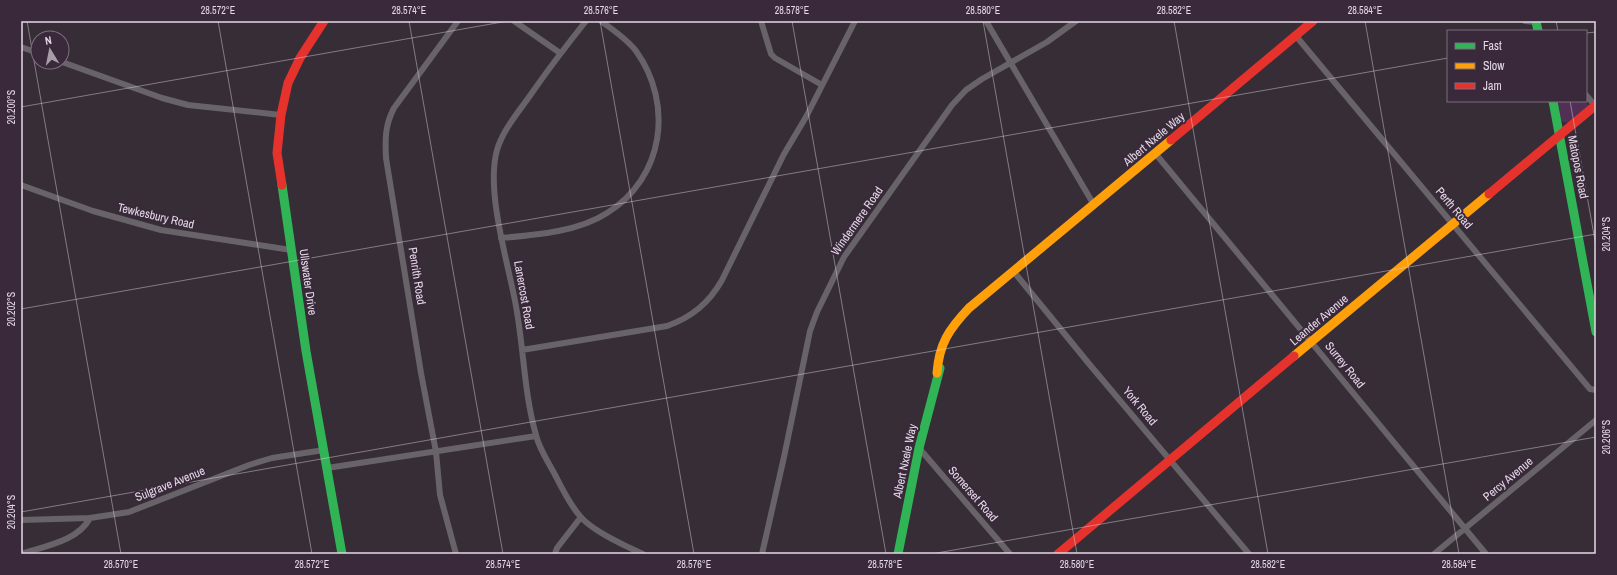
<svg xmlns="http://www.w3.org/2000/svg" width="1617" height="575" font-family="'Archivo Narrow',sans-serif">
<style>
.green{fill:#522f55}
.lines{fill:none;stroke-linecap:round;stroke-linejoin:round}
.street{stroke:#686269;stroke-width:6}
.fast{stroke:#30b455;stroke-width:9}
.slow{stroke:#ff9f0a;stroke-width:9}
.jam{stroke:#e5322d;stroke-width:9}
.ticks{fill:none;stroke:#e4d9e5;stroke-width:1;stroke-opacity:0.45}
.labels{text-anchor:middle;stroke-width:4;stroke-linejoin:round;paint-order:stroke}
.street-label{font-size:12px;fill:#e4d9e5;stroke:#39293b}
.neatline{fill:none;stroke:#e4d9e5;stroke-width:1.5}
.ticks-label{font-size:10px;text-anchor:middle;fill:#e4d9e5}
</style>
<rect width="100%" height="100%" fill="#362d37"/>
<!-- green -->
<path class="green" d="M1558,101h27l4,5 -20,17 -8,-2z"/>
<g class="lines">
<!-- street -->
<path class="street" d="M514,21l46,32
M586,21c-20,25 -39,50 -57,76 -12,17 -26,33 -32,53 -11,39 9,106 17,146 10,46 9,94 22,139 3,13 11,25 17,36 8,15 16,33 27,45 11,14 47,31 63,38
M761,21l10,33 4,4 47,27
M986,21l108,184
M1525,21l11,1
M1296,36l294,353 6,1
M21,47l17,6
M62,62l100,36 26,7 93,10
M1586,95l10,12
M1155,153l331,401
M21,185l72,26 68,19 130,20
M501,238c34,-3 77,-6 106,-25 57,-35 67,-109 29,-162 -9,-12 -23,-21 -35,-30
M1014,272l76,93 159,189
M522,350l145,-24c25,-9 42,-23 55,-46l62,-126 22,-37 49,-96
M919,448l91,106
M327,468l209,-32
M21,520l69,-2 39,-6 120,-47 23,-7 52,-8
M21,554c24,-8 57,-13 69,-36
M456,554l-16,-59 -4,-43 -15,-79 -35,-215c-1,-19 -1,-33 8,-50l64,-87
M555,554l2,-6 24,-31
M762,554l22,-97 26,-126 7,-19 27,-55 108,-152 14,-15 16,-11 65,-37 29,-21
M1434,554l162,-134"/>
<!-- fast -->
<path class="fast" d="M1536,21l2,10
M1553,101l43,231
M282,185l24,166 36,203
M898,554l21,-106 21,-80"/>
<!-- slow -->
<path class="slow" d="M1294,356l195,-162
M937,373c2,-29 12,-44 32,-65l202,-168"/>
<!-- jam -->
<path class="jam" d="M1171,140l142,-119
M282,185l-5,-32 4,-38 7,-32 12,-25 24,-37
M1489,194l107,-89
M1058,554l236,-198"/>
</g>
<!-- ticks -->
<path class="ticks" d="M27,21l94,533M218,21l94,533M409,21l94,533M600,21l94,533M792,21l94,533M983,21l94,533M1174,21l94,533M1365,21l94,533M1556,21l2,10M1586,33l10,-1M1570,101l26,145M21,107l487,-86M21,309l1427,-251M21,512l1575,-278M931,554l665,-117"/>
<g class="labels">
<!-- street labels -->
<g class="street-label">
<text transform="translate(1154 139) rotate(-40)" y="4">Albert Nxele Way</text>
<text transform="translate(1578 167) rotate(79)" y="4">Matopos Road</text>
<text transform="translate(1454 208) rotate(50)" y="4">Perth Road</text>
<text transform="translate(156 216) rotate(13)" y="4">Tewkesbury Road</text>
<text transform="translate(857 221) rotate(-55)" y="4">Windermere Road</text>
<text transform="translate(417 276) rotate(81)" y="4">Penrith Road</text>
<text transform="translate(308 282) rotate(82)" y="4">Ullswater Drive</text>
<text transform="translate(524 295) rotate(80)" y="4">Lanercost Road</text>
<text transform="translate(1319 320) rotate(-40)" y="4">Leander Avenue</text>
<text transform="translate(1345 365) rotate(51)" y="4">Surrey Road</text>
<text transform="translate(1140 406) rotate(50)" y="4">York Road</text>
<text transform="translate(905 461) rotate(-78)" y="4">Albert Nxele Way</text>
<text transform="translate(1508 479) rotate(-40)" y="4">Percy Avenue</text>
<text transform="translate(170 484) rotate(-22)" y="4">Sulgrave Avenue</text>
<text transform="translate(973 494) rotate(49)" y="4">Somerset Road</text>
</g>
</g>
<!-- border -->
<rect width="1617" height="575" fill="none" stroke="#39293b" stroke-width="44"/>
<!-- legend -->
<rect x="1447" y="30" width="140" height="72" fill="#39293b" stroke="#7d6f7f"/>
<rect x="1455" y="43" width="20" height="6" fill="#30b455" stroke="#7d6f7f"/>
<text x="1483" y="50" font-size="12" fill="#e4d9e5">Fast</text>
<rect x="1455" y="63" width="20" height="6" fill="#ff9f0a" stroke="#7d6f7f"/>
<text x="1483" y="70" font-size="12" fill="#e4d9e5">Slow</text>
<rect x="1455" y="83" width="20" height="6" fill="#e5322d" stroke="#7d6f7f"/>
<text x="1483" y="90" font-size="12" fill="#e4d9e5">Jam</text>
<!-- north arrow -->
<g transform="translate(50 50) rotate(350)"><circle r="19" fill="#39293b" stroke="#7d6f7f"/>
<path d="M0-3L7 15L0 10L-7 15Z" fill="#a79da8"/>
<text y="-6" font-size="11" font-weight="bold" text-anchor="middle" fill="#e4d9e5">N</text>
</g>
<rect x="22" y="22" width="1573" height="531" class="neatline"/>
<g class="ticks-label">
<text x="218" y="14">28.572°E</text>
<text x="409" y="14">28.574°E</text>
<text x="601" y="14">28.576°E</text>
<text x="792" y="14">28.578°E</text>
<text x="983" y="14">28.580°E</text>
<text x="1174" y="14">28.582°E</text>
<text x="1365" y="14">28.584°E</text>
<text transform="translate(11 107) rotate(-90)" y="4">20.200°S</text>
<text transform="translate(1606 234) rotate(-90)" y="4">20.204°S</text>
<text transform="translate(11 309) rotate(-90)" y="4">20.202°S</text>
<text transform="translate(1606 437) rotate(-90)" y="4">20.206°S</text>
<text transform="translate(11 512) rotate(-90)" y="4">20.204°S</text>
<text x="121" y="568">28.570°E</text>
<text x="312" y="568">28.572°E</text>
<text x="503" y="568">28.574°E</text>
<text x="694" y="568">28.576°E</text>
<text x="885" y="568">28.578°E</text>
<text x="1077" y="568">28.580°E</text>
<text x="1268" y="568">28.582°E</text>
<text x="1459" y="568">28.584°E</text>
</g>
</svg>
